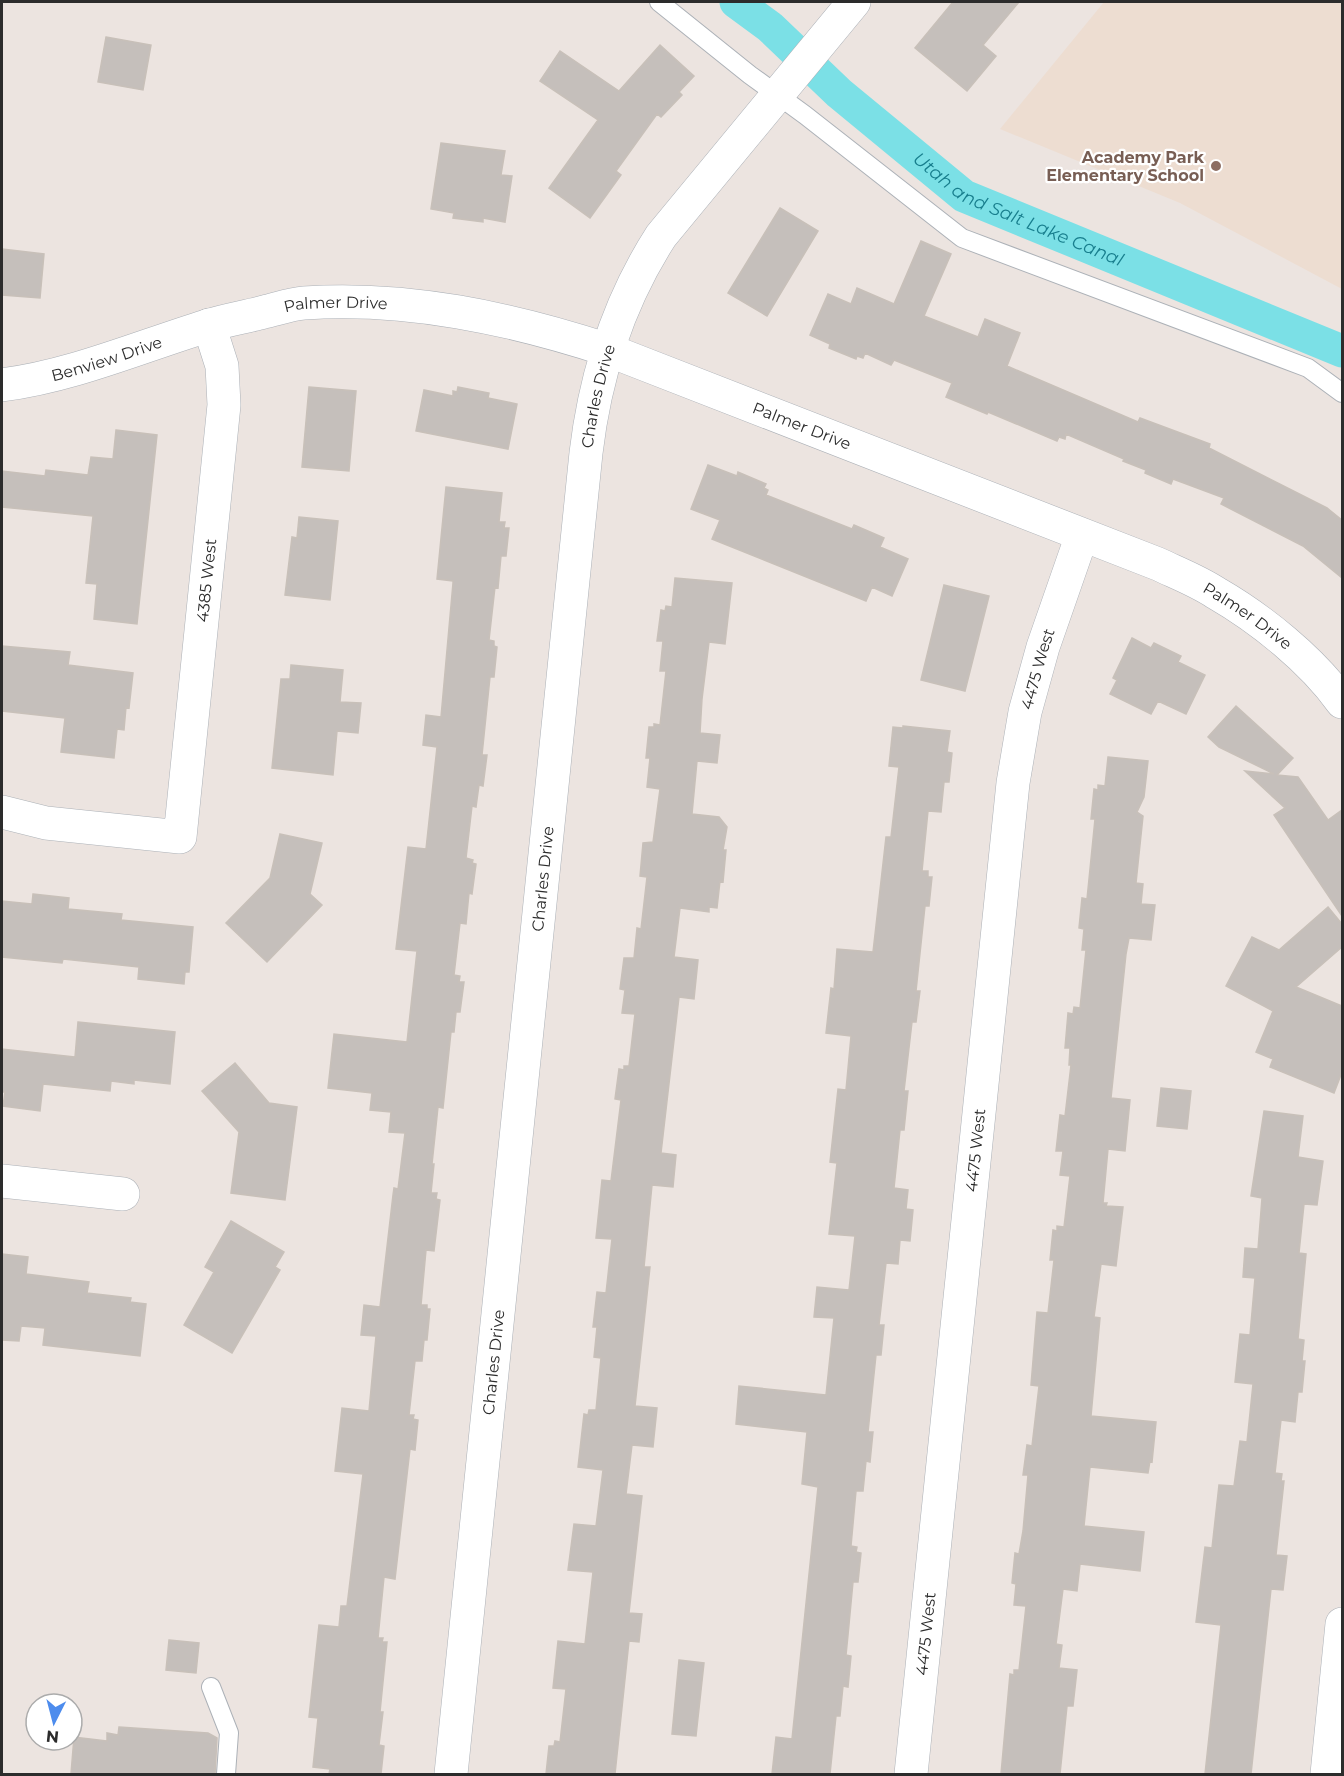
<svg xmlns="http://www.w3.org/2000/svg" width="1344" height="1776" font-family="Montserrat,sans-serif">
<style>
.education{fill:#edddd1}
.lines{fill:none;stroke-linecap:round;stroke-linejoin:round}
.canal{stroke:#7be0e6;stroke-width:33}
.building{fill:#c5bfbb;stroke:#c8c0b9;stroke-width:1.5}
.service-casing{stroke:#acb1b7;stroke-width:20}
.minor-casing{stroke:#acb1b7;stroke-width:34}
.service{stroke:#fff;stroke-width:18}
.minor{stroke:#fff;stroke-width:33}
.education-dot{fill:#8d6e63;stroke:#fff;stroke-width:2}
.labels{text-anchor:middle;stroke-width:4.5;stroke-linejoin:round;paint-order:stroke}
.education-label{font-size:16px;font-weight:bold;fill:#785e54;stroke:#fff;text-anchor:end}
.street-label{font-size:16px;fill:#2c2c2c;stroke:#fff}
.water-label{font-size:18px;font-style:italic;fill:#187e8d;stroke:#fff}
</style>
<rect width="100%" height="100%" fill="#ece4e0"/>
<!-- education -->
<path class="education" d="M1104,2h238v287l-162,-86 -180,-74z"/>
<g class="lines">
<!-- canal -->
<path class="canal" id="s1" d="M736,2l34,25 69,66 125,103 378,155"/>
</g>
<!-- building -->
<path class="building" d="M953,2h66l-36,43 13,11 -29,35 -52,-43z
M106,37l45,8 -8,45 -45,-8z
M660,45l34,31 -15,16 3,3 -21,22 -4,-3 -41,57 5,4 -31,43 -41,-30 49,-68 -58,-39 20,-30 59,40z
M441,143l64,8 -4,24 11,1 -7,46 -22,-4v4l-30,-4 1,-5 -23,-4z
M780,208l38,23 -51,85 -39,-23z
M921,241l30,13 -27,62 54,21 7,-18 35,14 -13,33 131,56 2,-4 70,26 -1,4 118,60 15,12v58l-39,-32 -82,-42 3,-6 -51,-19 -2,5 -26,-11 1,-3 -23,-9 1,-2 -58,-25 -1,5 -6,-2 -2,4 -69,-29 -1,2 -41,-17 6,-14 -58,-23 -3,5 -26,-12 -2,5 -6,-2 -1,3 -27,-11 1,-4 -20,-9 18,-41 23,10 6,-16 37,16z
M2,249l42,5 -4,44 -38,-3z
M309,387l47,4 -7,80 -47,-4z
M458,387l31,6 -1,5 29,6 -9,45 -92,-18 8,-41 29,6v-5l4,1z
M116,430l41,5 -20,189 -43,-5 3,-35 -11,-1 7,-67 -91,-9v-36l43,5 1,-6 42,5 3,-18 22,2z
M708,465l29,11 1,-4 28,12 -2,4 4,2 -2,5 86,34 2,-4 30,13 -4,9 28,12 -16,37 -20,-9 -6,14 -154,-62 8,-19 -29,-11z
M446,487l56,6 -3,29h6l-1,6h5l-3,28h-5l-3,32 -3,-1 -6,53 5,1v5l3,1 -3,30h-4l-8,78h5l-4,31 -4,-1 -3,22 -4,-1 -6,52 7,2 -1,3 4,1 -4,30 -3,-1 -3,31 -6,-1 -6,52 6,1 -1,6h5l-4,30h-4l-2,20h-3l-8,76 -5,-1 -6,57h2l-3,29h6l-1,6 4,1 -6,51 -8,-1 -5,55h6v4h3l-3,31h-3l-2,21h-7l-6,54h5l-1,4 5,1 -3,30 -5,-1 -15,130 -11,-2 -6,61h5l-1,4h5l-7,70h3l-4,33 5,1 -3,28h-52l1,-5 -17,-2 5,-49 -9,-1 10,-92 20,2 2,-21h6l16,-132 -28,-3 7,-63 27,3 7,-75 -15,-1 3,-30 16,2 13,-112 1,-7 4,1 7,-56 -16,-1 2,-20 -21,-2 2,-17 -44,-5 6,-54 73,8 10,-91 -21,-2 12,-102 18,2 11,-102 -14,-2 3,-30 15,2 12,-134v-2l-16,-2z
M299,517l39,4 -8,79 -45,-5 7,-58 5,1z
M675,578l57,5 -7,61 -16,-2 -7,57 -2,34 20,2 -3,28 -20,-2 -5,53 27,3 8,10 -4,23h3l-3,32 -3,-1 -3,27 -8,-1v5l-29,-4 -6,49 24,3 -4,39 -15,-2 -18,156 15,2 -3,32 -21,-2 -8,82h6l-15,139 22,2 -4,39 -21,-2 -6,49 16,2 -13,117 13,1 -3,28 -10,-1 -14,133h-69l3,-28h5l1,-5 5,1 6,-53 -13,-1 5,-47 27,3 8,-72 -25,-2 6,-46 22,2 7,-56 -25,-3 6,-53 4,1 1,-5h7l5,-52 -7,-1 3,-30h-4l4,-35 9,1 6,-54 -16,-1 6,-58 9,1 10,-81 -6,-1 4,-30 5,1v-4h5l6,-52 -13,-1 3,-23 -5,-1 4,-31h10l3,-30 4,1 6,-52 -7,-1 3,-33 10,-1 7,-53 -13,-2 3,-29h-4l3,-31h5v-3l6,1 6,-54h-6l3,-30h-6l4,-31 4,1 1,-5 6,1z
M944,585l45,11 -24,95 -44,-11z
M1132,638l19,10 3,-5 27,13 -3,6 27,13 -19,39 -28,-13 -7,13 -41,-20 7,-14 -4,-2z
M2,646l68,6 -2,13 65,8 -4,35 -3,-1 -2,23 -7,-1 -3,29 -53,-6 4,-34 -63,-7z
M291,665l52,5 -3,32 21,1 -3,30 -21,-2 -4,44 -61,-7 9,-89h9z
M1236,706l57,52 -16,17 21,2 30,43 14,-10v106l-68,-101 11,-7 -40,-37 29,3 -55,-27 -11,-10z
M903,726l47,5 -3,21 5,1 -3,29h-5l-3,30 -13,-1 -6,60h6v6h4l-3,29h-4l-9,85h4l-4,31h-4l-8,69h4l-4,39h-4l-6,58 14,2 -2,19 7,1 -3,31 -10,-1 -2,24 -12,-1 -7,62h5l-3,30h-5l-8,77h5l-3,30 -4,-1 -3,30h-7l-5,55 6,1 -1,5 5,1 -3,29h-5l-5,53 -2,20 5,1 -3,31 -5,-1 -3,30h-4l-6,58h-58l4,-37 16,2 26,-252 -16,-3 5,-52 -71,-8 3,-38 87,9 8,-77 -20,-1 3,-30 32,3 6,-54 -26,-2 8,-71 -7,-1 8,-73 8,1 5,-54 -25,-3 5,-45 3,1 3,-40 36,3 13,-115h5l8,-70 -10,-1 4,-39 10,1z
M1108,757l40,4 -4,36 -7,15 6,4 -7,67 7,1 -2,20 14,1 -4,35 -22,-2 -3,16 -15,144 19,2 -5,51 -17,-2 -5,54h4l-1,3 17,1 -7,59 -15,-2 -7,53 6,1 -9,98 65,6 -4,40 -2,-1 -2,12 -58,-6 -6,59 60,6 -4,39 -60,-7 -3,27 -14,-2 -7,55 6,1 -3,23 18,2 -4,36h-6l-7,68h-59l9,-100 4,1v-5h5l7,-64 -12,-1 2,-21 -4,-1 3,-30 4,1 4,-23 5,-56h-5l4,-30 5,1 7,-60 -8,-1 6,-73 11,1 6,-53h-4l3,-30 4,1v-5l7,1 6,-51 -10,-1 3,-24h-7l4,-36 5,1 6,-51h-2l1,-17h-5l3,-35 5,1 1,-7 6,1 6,-58h-4l2,-21 -5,-1 3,-30 5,1 8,-80h-4l3,-30 4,1v-5l7,1z
M280,834l42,9 -12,51 12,11 -55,57 -41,-39 44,-45z
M33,894l36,4 -1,11 54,5 -1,6 72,7 -4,45h-4l-1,12 -46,-5 1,-12 -76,-8 -1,4 -60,-6v-56l30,3z
M1328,907l14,17v23l-46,40 46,19v66l-8,21 -64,-26 3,-8 -17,-7 17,-41 -47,-25 26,-49 27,13z
M78,1022l97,10 -5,52 -36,-4v4l-23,-3 -1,10 -67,-7 -3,27 -37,-5 2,-14h-3v-43l73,8z
M235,1063l34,40 28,4 -12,93 -54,-7 8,-61 -37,-41z
M1161,1088l30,3 -4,38 -30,-3z
M1264,1111l39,5 -5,41 25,4 -6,44 -13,-1 -5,49 7,1 -8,85 6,1 -2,21h3l-3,31h-4l-3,30 -14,-2 -6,53 7,1 -1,7h3l-8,74 11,1 -4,34 -12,-1 -20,185h-46l16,-149 -25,-3 9,-75 7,1 7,-63 15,1 6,-45 7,1 6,-58 -18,-2 5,-48 10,1 5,-57 -12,-1 2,-29 13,1 4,-51 -11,-2z
M231,1221l53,31 -9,15 5,3 -48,83 -48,-28 30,-53 -9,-5z
M2,1254l26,3 -2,17 63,8 -2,11 44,5 -1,4 16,2 -6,52 -97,-11 2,-17 -24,-2 -2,15 -17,-1z
M169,1640l30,3 -3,30 -30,-3z
M679,1660l25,3 -8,73 -24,-2z
M119,1727l89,6 9,5 -2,36h-144l3,-37 33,4v-8l11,2z"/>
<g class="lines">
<!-- service casing -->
<g class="service-casing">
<path id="service" d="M659,2l91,73 55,40 157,123 346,130 34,25
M211,1687l18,46 -3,41"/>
</g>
<!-- minor casing -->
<g class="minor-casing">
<g id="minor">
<path id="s2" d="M2,385c70,-9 137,-38 205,-59 18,-6 38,-9 57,-14 13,-3 27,-8 40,-9 103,-7 206,15 304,47l550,214c19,9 40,17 58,29 45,26 96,67 126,109"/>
<path id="s3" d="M2,812l44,11 134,14 44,-432 -2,-39 -13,-41"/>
<path d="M2,1181l121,13"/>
<path id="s4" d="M451,1774l135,-1321c9,-76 33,-152 75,-217l193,-234"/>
<path id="s5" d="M911,1774l102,-991 12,-71 18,-65 39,-112"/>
<path d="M1327,1774l15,-150"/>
</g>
</g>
<!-- service -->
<use href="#service" class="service"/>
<!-- minor -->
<use href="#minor" class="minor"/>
</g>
<!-- markers -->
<circle class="education-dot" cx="1216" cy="166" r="6"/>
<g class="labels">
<!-- education labels -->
<g class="education-label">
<text x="1204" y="163">Academy Park<tspan x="1204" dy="18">Elementary School</tspan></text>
</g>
<!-- street labels -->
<g class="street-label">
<text dy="6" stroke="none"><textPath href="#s2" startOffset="345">Palmer Drive</textPath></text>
<text dy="6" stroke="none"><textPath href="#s2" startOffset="108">Benview Drive</textPath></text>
<text dy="6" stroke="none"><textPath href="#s4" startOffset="1386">Charles Drive</textPath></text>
<text dy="6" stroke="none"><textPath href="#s2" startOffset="831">Palmer Drive</textPath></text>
<text dy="6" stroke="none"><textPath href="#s3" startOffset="438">4385 West</textPath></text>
<text dy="6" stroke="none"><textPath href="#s2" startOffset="1317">Palmer Drive</textPath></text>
<text dy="6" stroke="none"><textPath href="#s5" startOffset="1113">4475 West</textPath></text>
<text dy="6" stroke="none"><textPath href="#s4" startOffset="900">Charles Drive</textPath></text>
<text dy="6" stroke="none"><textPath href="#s5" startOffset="627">4475 West</textPath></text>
<text dy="6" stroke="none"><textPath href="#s4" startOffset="414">Charles Drive</textPath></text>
<text dy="6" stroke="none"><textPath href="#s5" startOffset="141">4475 West</textPath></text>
</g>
<!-- water labels -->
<g class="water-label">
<text dy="6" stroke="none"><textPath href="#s1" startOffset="354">Utah and Salt Lake Canal</textPath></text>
</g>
</g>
<!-- border -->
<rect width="1344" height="1776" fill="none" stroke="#2c2c2c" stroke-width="6"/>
<!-- north arrow -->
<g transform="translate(54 1722) rotate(186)"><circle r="28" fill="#ffffff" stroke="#ababab" stroke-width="1.5"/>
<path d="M0-4.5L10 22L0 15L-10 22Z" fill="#4d8ced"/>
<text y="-9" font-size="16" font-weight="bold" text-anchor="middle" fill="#2c2c2c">N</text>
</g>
</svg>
